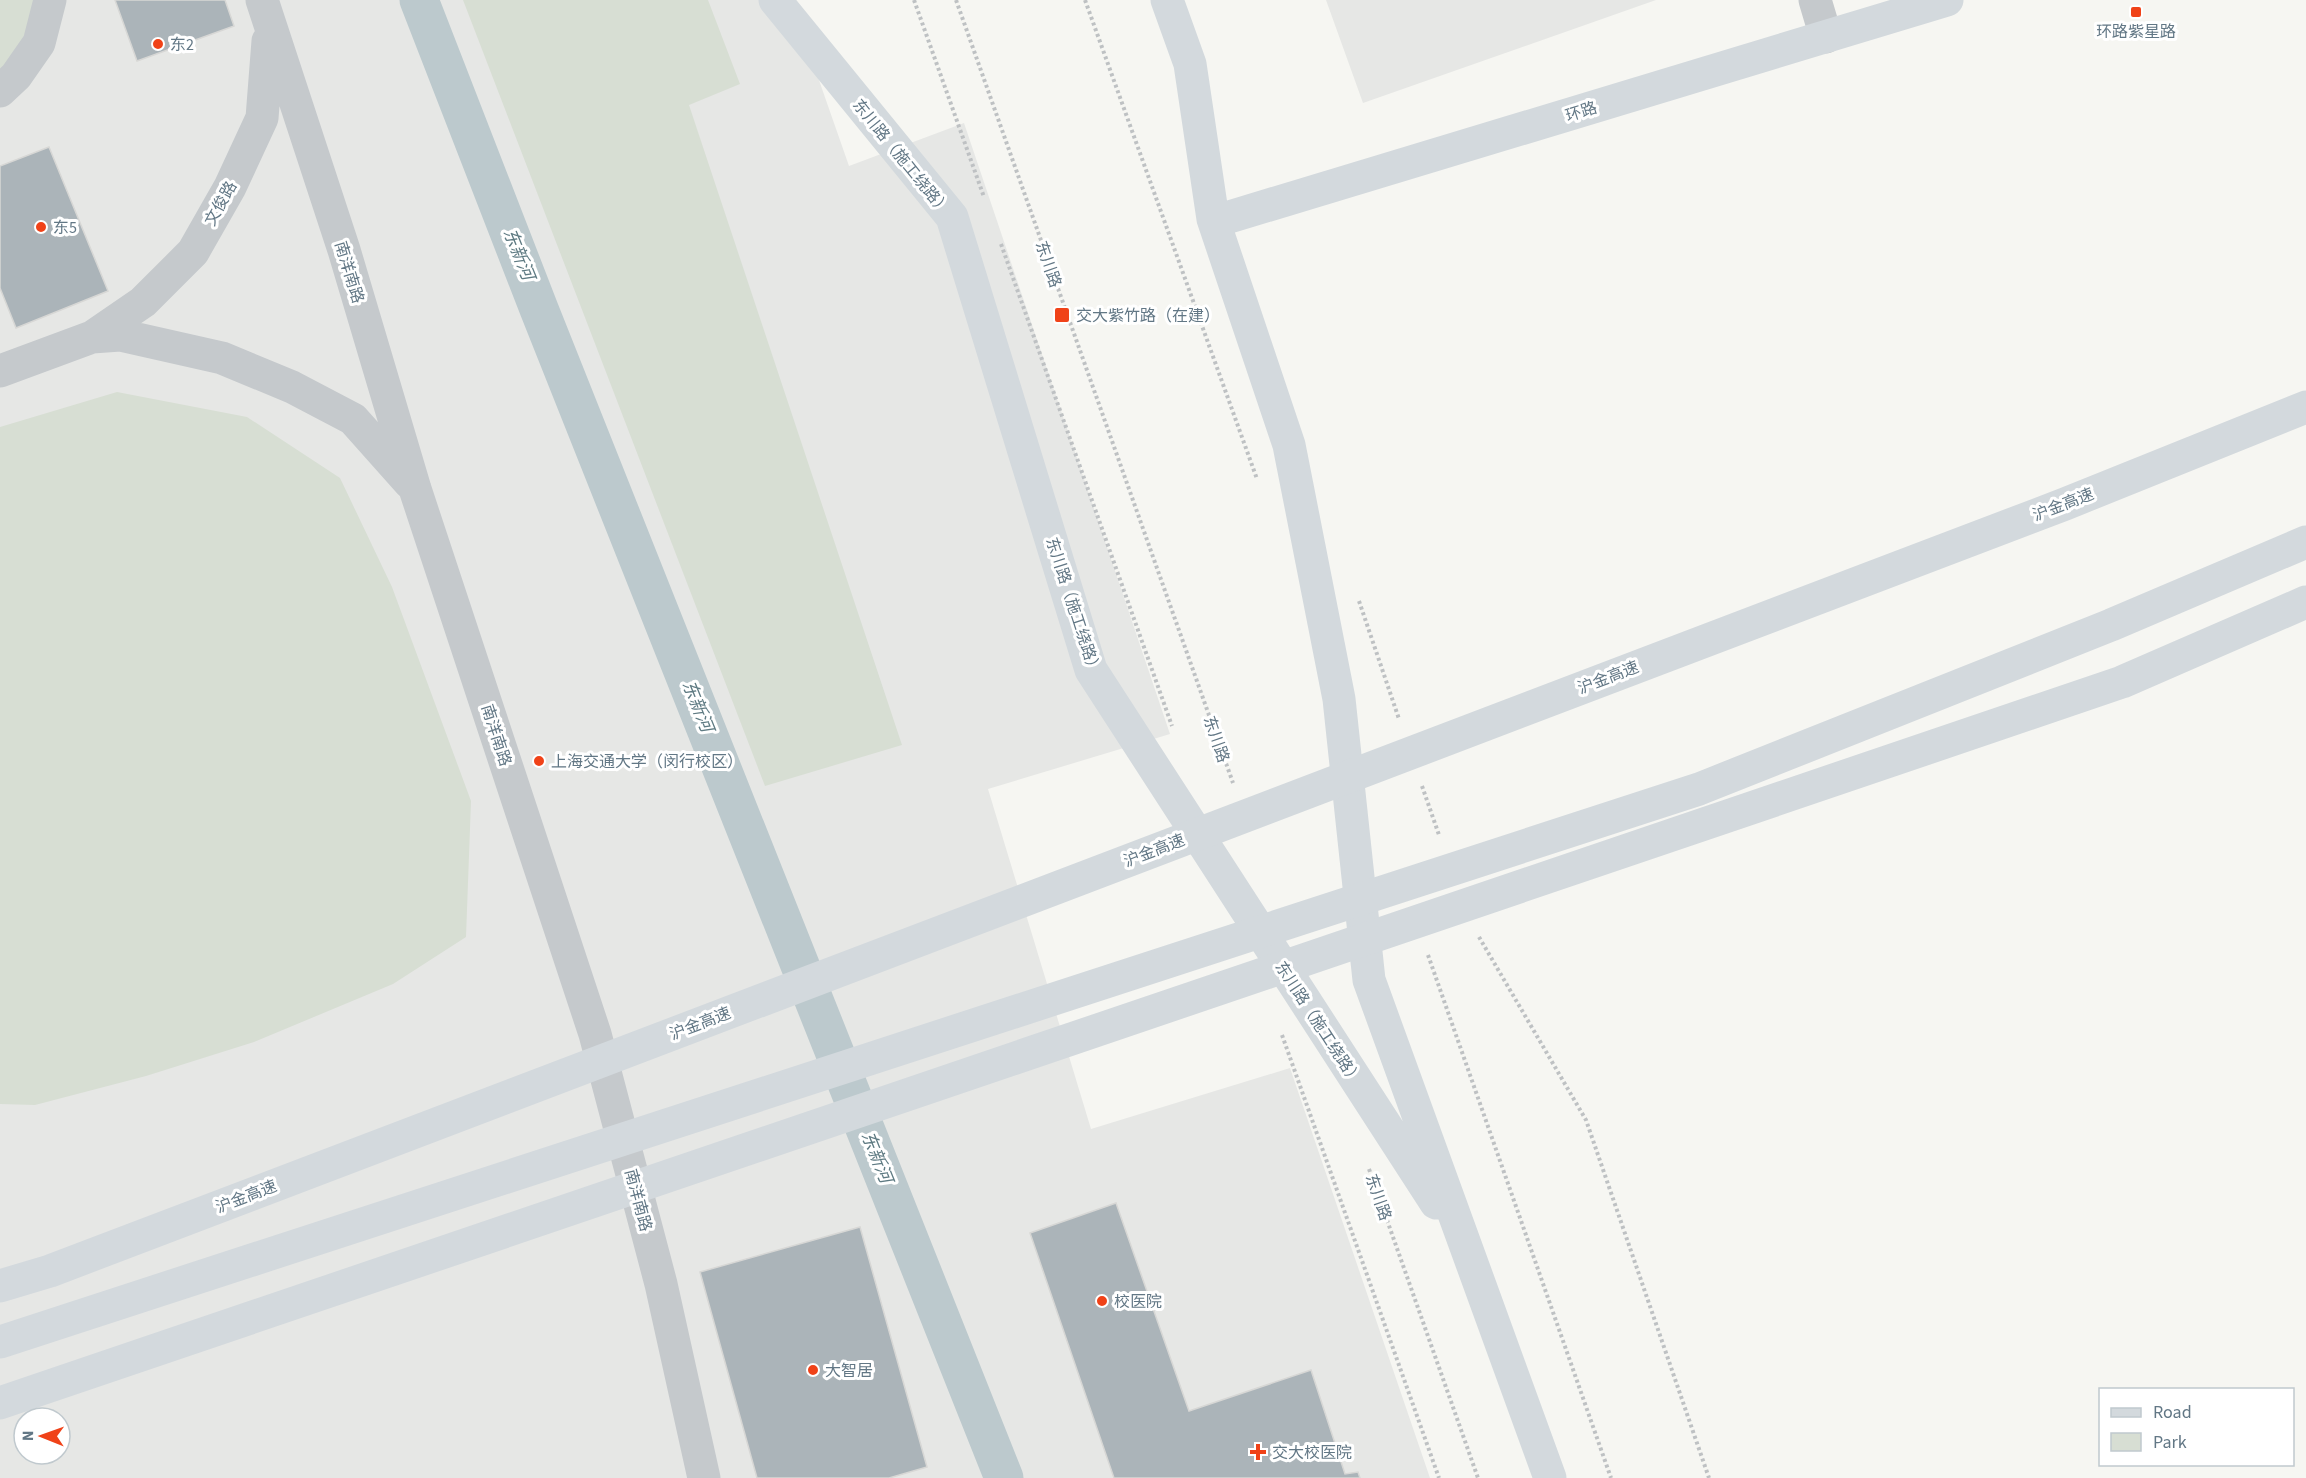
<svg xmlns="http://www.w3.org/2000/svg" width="2306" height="1478" font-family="'Source Sans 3','Noto Sans SC',sans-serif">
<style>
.built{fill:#e6e7e5;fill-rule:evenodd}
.green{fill:#d7ded3}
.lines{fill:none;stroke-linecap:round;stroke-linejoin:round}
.canal{stroke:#bcc9cd;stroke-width:39}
.building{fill:#abb4b9;stroke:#d7d7d5;stroke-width:1.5}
.path{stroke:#bec1c3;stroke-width:4;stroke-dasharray:3 3;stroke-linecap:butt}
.minor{stroke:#c5c9cc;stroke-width:33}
.major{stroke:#d3d9dd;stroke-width:33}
.highway{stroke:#d3d9dd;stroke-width:33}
.poi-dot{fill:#f04218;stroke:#fff;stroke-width:2}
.labels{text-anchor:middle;stroke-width:6;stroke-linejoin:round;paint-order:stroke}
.poi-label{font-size:16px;fill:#627785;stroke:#fff;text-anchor:start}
.street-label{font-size:16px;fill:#627785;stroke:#fff}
.water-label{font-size:18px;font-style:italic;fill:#5e7a82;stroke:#fff}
</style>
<rect width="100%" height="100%" fill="#f6f6f2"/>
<!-- built -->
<path class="built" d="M0,0h791l58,166 115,-43 206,611 -182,55 103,340 199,-61 140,410h-1430zM24,1418h36v36h-36z
M1326,0h330l-293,103z"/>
<!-- green -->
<path class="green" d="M0,0h50l-50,91z
M463,0h245l32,84 -51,21 213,640 -137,41z
M117,392l130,25 93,61 52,109 79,214 -5,136 -73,47 -139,58 -108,34 -111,29 -35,-1v-677z"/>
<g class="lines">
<!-- canal -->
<path class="canal" d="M419,0l120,309 465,1169"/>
</g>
<!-- building -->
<path class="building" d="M115,0h110l9,26 -97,35z
M49,147l59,144 -92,37 -16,-40v-122z
M1116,1203l73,208 122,-41 34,104 13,-2 2,6h-246l-84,-245z
M860,1227l67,240 -38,11h-132l-57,-206z"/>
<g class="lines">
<!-- path -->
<path class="path" d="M914,0l70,197
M956,0l277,783
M1085,0l172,479
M1001,244l171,482
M1359,601l40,118
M1422,786l17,49
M1479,937l107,183 123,358
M1428,955l183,523
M1282,1035l157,443
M1369,1169l109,309"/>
<!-- minor -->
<path class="minor" d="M262,0l82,250 71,239 180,545 66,250 43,194
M1815,0l11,37
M0,91l16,-15 23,-33 11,-43
M92,337l51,-35 50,-50 37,-65 32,-69 6,-77
M0,371l92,-34 28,-2 102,23 70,29 61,32 57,64"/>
<!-- major -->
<path class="major" d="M775,0l177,217 139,453 345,533
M1167,0l23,64 23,155 76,226 50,254 30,281 181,498
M1213,219l13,-1 721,-218"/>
<!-- highway -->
<path class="highway" d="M0,1286l50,-15 2015,-767 241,-97
M0,1342l1699,-553 412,-164 195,-83
M0,1403l2122,-721 184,-80"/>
</g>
<!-- markers -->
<g class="poi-dot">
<rect x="2130" y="6" width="12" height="12" rx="3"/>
<circle cx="158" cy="44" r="6"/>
<circle cx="41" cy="227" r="6"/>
<rect x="1054" y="307" width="16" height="16" rx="3"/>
<circle cx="539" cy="761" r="6"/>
<circle cx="1102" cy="1301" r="6"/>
<circle cx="813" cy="1370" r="6"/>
<path d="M1255 1443h6v6h6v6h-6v6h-6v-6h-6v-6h6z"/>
</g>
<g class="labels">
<!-- poi labels -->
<g class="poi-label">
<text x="2136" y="37" text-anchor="middle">环路紫星路</text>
<text x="170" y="50">东2</text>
<text x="53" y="233">东5</text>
<text x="1076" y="321">交大紫竹路（在建）</text>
<text x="551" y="767">上海交通大学（闵行校区）</text>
<text x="1114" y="1307">校医院</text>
<text x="825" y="1376">大智居</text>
<text x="1272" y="1458">交大校医院</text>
</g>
<!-- street labels -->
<g class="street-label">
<text transform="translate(1581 111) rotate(-17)" y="6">环路</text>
<text transform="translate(902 157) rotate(51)" y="6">东川路（施工绕路）</text>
<text transform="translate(220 203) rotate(-61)" y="6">文俊路</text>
<text transform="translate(1049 264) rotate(71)" y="6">东川路</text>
<text transform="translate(350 272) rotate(73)" y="6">南洋南路</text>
<text transform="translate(2063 504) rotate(-21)" y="6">沪金高速</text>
<text transform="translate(1074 606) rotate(72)" y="6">东川路（施工绕路）</text>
<text transform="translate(1608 677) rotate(-21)" y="6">沪金高速</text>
<text transform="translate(497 735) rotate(72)" y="6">南洋南路</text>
<text transform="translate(1217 739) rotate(71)" y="6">东川路</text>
<text transform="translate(1154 850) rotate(-21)" y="6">沪金高速</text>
<text transform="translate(700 1023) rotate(-21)" y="6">沪金高速</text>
<text transform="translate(1319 1023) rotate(57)" y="6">东川路（施工绕路）</text>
<text transform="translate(246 1196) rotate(-21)" y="6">沪金高速</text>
<text transform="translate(1379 1197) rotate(71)" y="6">东川路</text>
<text transform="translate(639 1200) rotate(75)" y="6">南洋南路</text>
</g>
<!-- water labels -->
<g class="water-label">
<text transform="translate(519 254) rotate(68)" y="6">东新河</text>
<text transform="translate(698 706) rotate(68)" y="6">东新河</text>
<text transform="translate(877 1157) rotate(68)" y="6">东新河</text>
</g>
</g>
<!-- legend -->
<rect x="2099" y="1388" width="195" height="78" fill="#ffffff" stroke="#c0c9ce" stroke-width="1.5"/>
<rect x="2111" y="1408" width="30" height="9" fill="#d3d9dd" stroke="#c0c9ce" stroke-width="1.5"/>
<text x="2153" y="1418" font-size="18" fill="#627785">Road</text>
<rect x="2111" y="1433" width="30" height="18" fill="#d7ded3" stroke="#c0c9ce" stroke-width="1.5"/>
<text x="2153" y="1448" font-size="18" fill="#627785">Park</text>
<!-- north arrow -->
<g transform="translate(42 1436) rotate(271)"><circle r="28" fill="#ffffff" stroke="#c0c9ce" stroke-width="1.5"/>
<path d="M0-4.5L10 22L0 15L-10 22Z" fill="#f04218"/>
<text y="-9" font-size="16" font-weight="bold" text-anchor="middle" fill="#627785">N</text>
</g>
</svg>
